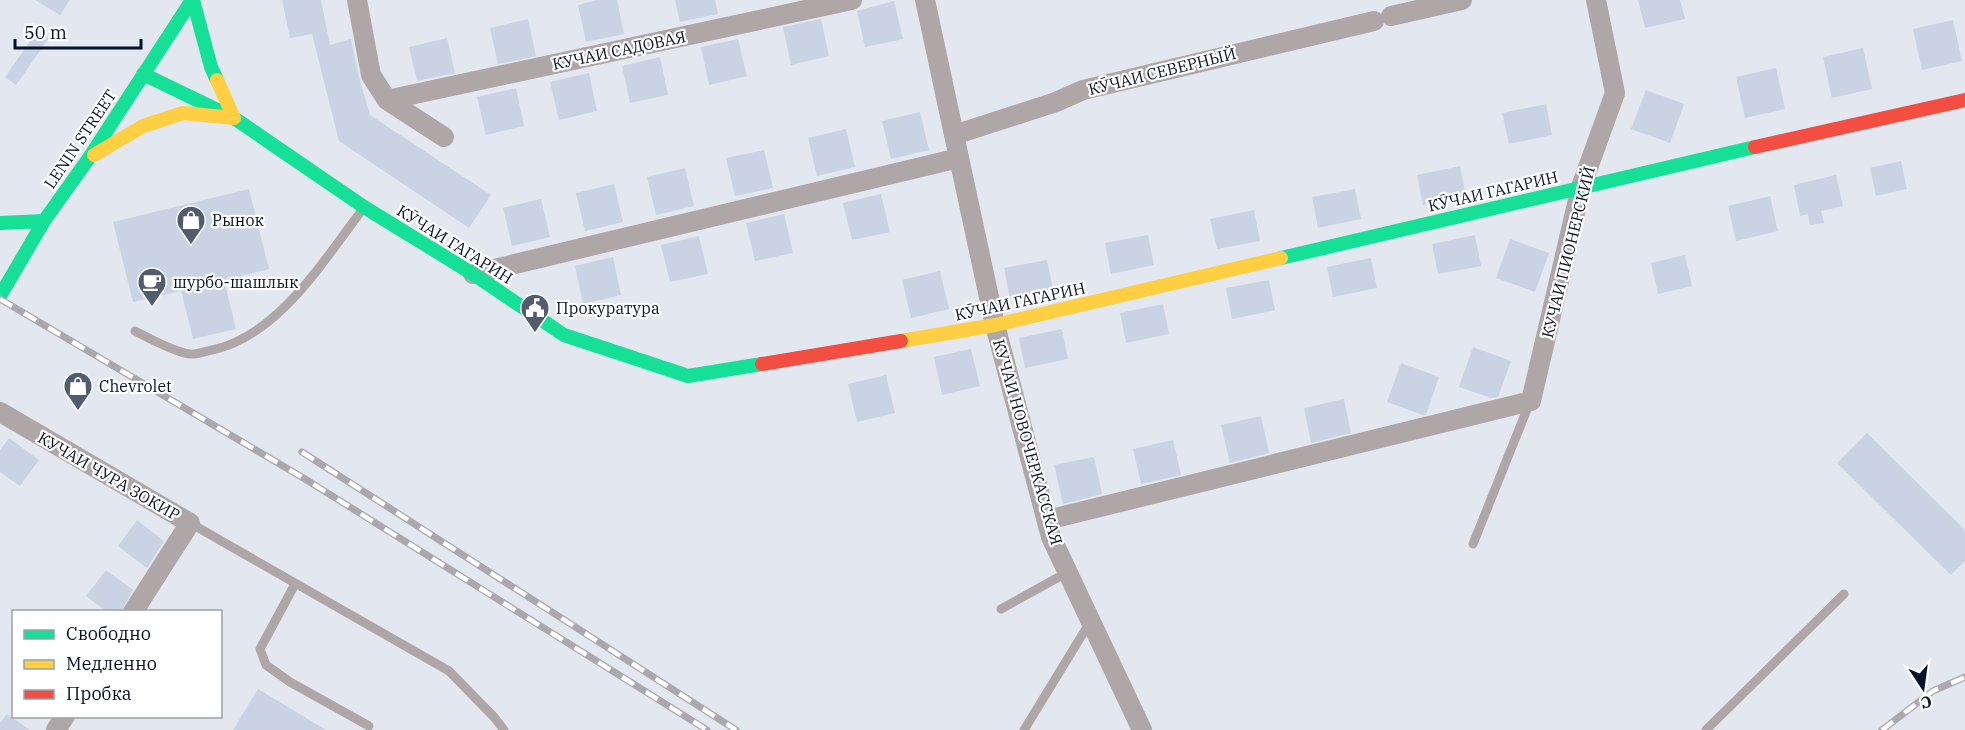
<svg xmlns="http://www.w3.org/2000/svg" width="1965" height="730" font-family="'IBM Plex Serif',serif">
<style>
.building{fill:#cad3e4}
.lines{fill:none;stroke-linecap:round;stroke-linejoin:round}
.lane{stroke:#aea6a7;stroke-width:9}
.street{stroke:#aea6a7;stroke-width:20}
.fast{stroke:#16e098;stroke-width:14}
.slow{stroke:#ffcf43;stroke-width:14}
.jam{stroke:#f24e42;stroke-width:14}
.rail-casing{stroke:#aaa7ae;stroke-width:7}
.rail{stroke:#fff;stroke-width:4.5;stroke-dasharray:14;stroke-linecap:butt}
.labels{text-anchor:middle;stroke-width:4.5;stroke-linejoin:round;paint-order:stroke}
.street-label{font-size:16px;fill:#061129;stroke:#fff}
.poi-label{font-size:16px;fill:#061129;stroke:#fff;text-anchor:start}
</style>
<rect width="100%" height="100%" fill="#e3e7ef"/>
<!-- building -->
<path class="building" d="M35,0h35l-10,15z
M282,0h39l9,45 21,-6 8,38 11,38 121,80 -22,33 -130,-87 -27,-107 -22,4z
M597,0h20l7,34 -38,8 -8,-37z
M675,0h40l3,14 -38,8z
M1638,0h42l5,19 -40,9z
M894,1l9,38 -38,8 -8,-36z
M528,19l8,37 -38,8 -8,-36z
M821,19l8,37 -38,9 -8,-38z
M1953,20l9,41 -40,9 -9,-41z
M38,30l11,8 -33,47 -11,-8z
M447,38l8,35 -38,8 -8,-34z
M738,39l9,37 -38,9 -8,-38z
M1863,48l9,41 -40,9 -9,-41z
M660,57l8,38 -38,8 -8,-37z
M1776,68l9,41 -40,9 -9,-41z
M589,73l8,38 -38,9 -9,-38z
M516,88l8,38 -38,9 -9,-38z
M1646,90l38,14 -14,39 -39,-14z
M1546,104l6,31 -43,9 -7,-31z
M920,112l9,38 -38,9 -9,-38z
M846,129l9,38 -38,9 -9,-38z
M764,150l9,38 -38,8 -9,-38z
M1901,161l6,28 -31,7 -6,-28z
M1460,166l6,30 -43,9 -6,-30z
M685,168l9,38 -38,9 -9,-38z
M1836,175l7,31 -22,5 3,12 -14,2 -2,-11 -8,2 -6,-31z
M614,184l9,38 -38,9 -9,-38z
M249,189l20,80 -45,11 12,49 -43,10 -12,-48 -48,11 -20,-80z
M1355,189l6,30 -43,9 -6,-31z
M881,194l9,38 -38,8 -9,-37z
M1770,196l8,35 -42,10 -8,-35z
M541,199l9,38 -38,9 -9,-38z
M1254,210l6,31 -43,8 -7,-30z
M784,214l9,39 -38,8 -9,-38z
M1148,235l6,30 -43,9 -6,-31z
M1475,235l6,31 -43,8 -6,-30z
M699,236l9,38 -38,8 -9,-37z
M1510,239l39,14 -14,39 -39,-14z
M1685,255l7,31 -34,8 -7,-31z
M613,257l8,38 -38,9 -8,-38z
M1371,258l6,30 -44,9 -6,-30z
M1047,260l6,30 -43,9 -6,-31z
M940,271l9,38 -38,9 -9,-38z
M1269,280l6,30 -43,9 -6,-31z
M1163,304l6,30 -43,9 -6,-30z
M1062,329l6,30 -43,9 -6,-30z
M1473,347l38,14 -13,36 -7,1 -32,-11z
M971,349l9,37 -38,9 -8,-38z
M1401,363l38,14 -13,38h-3l-36,-13z
M886,375l9,38 -38,9 -9,-38z
M1344,399l7,34 -40,10 -7,-35z
M1261,416l8,37 -39,10 -9,-38z
M1867,433l98,97v31l-14,14 -114,-112z
M9,438l30,22 -19,26 -20,-14v-22z
M1173,440l8,35 -40,9 -8,-35z
M1094,457l8,37 -39,10 -9,-39z
M137,520l27,21 -17,27 -29,-22z
M106,570l27,20 -12,22h-14l-21,-16z
M258,689l68,41h-93z
M7,714l23,16h-30v-7z"/>
<g class="lines">
<!-- lane -->
<path class="lane" d="M135,331c14,7 39,21 55,23 6,1 16,-3 22,-4 67,-14 112,-91 151,-141
M190,523l259,148 45,46 10,13
M1473,544l57,-142
M295,584l-35,65 6,16 24,17 79,44
M1001,609l67,-37
M1024,730l66,-108
M1706,730l138,-136"/>
<!-- street -->
<path class="street" d="M357,0l14,75 16,25 57,37
M925,0l70,325 56,212 91,193
M1391,16l71,-16
M387,100l465,-100
M954,135l102,-33 27,-12 291,-69
M473,274l486,-116
M0,412l190,111 -57,89
M1047,520l484,-119 50,-214 34,-94 -19,-93
M56,730l9,-14"/>
<!-- fast -->
<path class="fast" d="M193,0l18,67 6,13
M143,74l91,44 130,89 109,67 91,61 124,41 74,-12
M0,223l44,-2
M1281,258l474,-111
M0,296l44,-75 45,-63 103,-158"/>
<!-- slow -->
<path class="slow" d="M94,155l49,-29 40,-13 51,5 -17,-38
M901,341l94,-16 286,-67"/>
<!-- jam -->
<path class="jam" d="M1755,147l210,-47
M762,364l139,-23"/>
<!-- rail casing -->
<g class="rail-casing">
<path id="rail" d="M0,299l305,180 402,251
M302,452l434,278
M1882,730l51,-39 32,-14"/>
</g>
<!-- rail -->
<use href="#rail" class="rail"/>
</g>
<!-- icons -->
<defs>
<g id="shop-pin" transform="scale(1.5)"><path d="M0 17L-7.5 6A9.5 9.5 0 1 1 7.5 6Z" fill="#535c6e" stroke="#fff"/><path d="M-5-2.5h2.3a2.7 3.5 0 0 1 5.4 0H5L5.5 6h-11ZM-1.5-2.5h3a1.5 2.3 0 0 0-3 0Z" fill="#fff"/></g>
<g id="cafe-pin" transform="scale(1.5)"><path d="M0 17L-7.5 6A9.5 9.5 0 1 1 7.5 6Z" fill="#535c6e" stroke="#fff"/><path d="M-5.5-4.5H6V0H3Q3 3.5 0 3.5H-2.5Q-5.5 3.5-5.5 0ZM3-3.2v2h1.7v-2ZM-6 4.5H4V6H-6Z" fill="#fff"/></g>
<g id="civic-pin" transform="scale(1.5)"><path d="M0 17L-7.5 6A9.5 9.5 0 1 1 7.5 6Z" fill="#535c6e" stroke="#fff"/><path d="M-.6-6.5H3V-4.5H.6V-3L4-1V1h2V6H-6V1h2V-1L-.6-3ZM-1.2 2.5V6h2.4V2.5Z" fill="#fff"/></g>
</defs>
<g fill-rule="evenodd">
<use href="#shop-pin" x="191" y="220"/>
<use href="#cafe-pin" x="152" y="282"/>
<use href="#civic-pin" x="535" y="308"/>
<use href="#shop-pin" x="78" y="386"/>
</g>
<g class="labels">
<!-- street labels -->
<g class="street-label">
<text transform="translate(619 50) rotate(-12)" y="6">КУЧАИ САДОВАЯ</text>
<text transform="translate(1162 71) rotate(-14)" y="6">КӮЧАИ СЕВЕРНЫЙ</text>
<text transform="translate(80 139) rotate(-56)" y="6">LENIN STREET</text>
<text transform="translate(1493 191) rotate(-13)" y="6">КӮЧАИ ГАГАРИН</text>
<text transform="translate(455 244) rotate(32)" y="6">КӮЧАИ ГАГАРИН</text>
<text transform="translate(1568 252) rotate(-76)" y="6">КУЧАИ ПИОНЕРСКИЙ</text>
<text transform="translate(1020 301) rotate(-12)" y="6">КӮЧАИ ГАГАРИН</text>
<text transform="translate(1028 442) rotate(74)" y="6">КУЧАИ НОВОЧЕРКАССКАЯ</text>
<text transform="translate(109 476) rotate(30)" y="6">КУЧАИ ЧУРА ЗОКИР</text>
</g>
<!-- poi labels -->
<g class="poi-label">
<text x="212" y="226">Рынок</text>
<text x="173" y="288">шурбо-шашлык</text>
<text x="556" y="314">Прокуратура</text>
<text x="99" y="392">Chevrolet</text>
</g>
</g>
<!-- legend -->
<rect x="12" y="610" width="210" height="108" fill="#ffffff" stroke="#9ba0a9" stroke-width="1.5"/>
<rect x="24" y="630" width="30" height="9" fill="#16e098" stroke="#9ba0a9" stroke-width="1.5"/>
<text x="66" y="640" font-size="18" fill="#061129">Свободно</text>
<rect x="24" y="660" width="30" height="9" fill="#ffcf43" stroke="#9ba0a9" stroke-width="1.5"/>
<text x="66" y="670" font-size="18" fill="#061129">Медленно</text>
<rect x="24" y="690" width="30" height="9" fill="#f24e42" stroke="#9ba0a9" stroke-width="1.5"/>
<text x="66" y="700" font-size="18" fill="#061129">Пробка</text>
<!-- north arrow -->
<g transform="translate(1923 688) rotate(167)" stroke="#ffffff" stroke-width="4.5" paint-order="stroke">
<path d="M0-4.5L10 22L0 15L-10 22Z" fill="#061129"/>
<text y="-9" font-size="16" font-weight="bold" text-anchor="middle" fill="#061129">С</text>
</g>
<!-- scale -->
<path d="M15 39v9h126v-9" fill="none" stroke="#061129" stroke-width="3"/>
<text x="24" y="39" font-size="18" fill="#061129" stroke="#ffffff" stroke-width="4.5" paint-order="stroke">50 m</text>
</svg>
